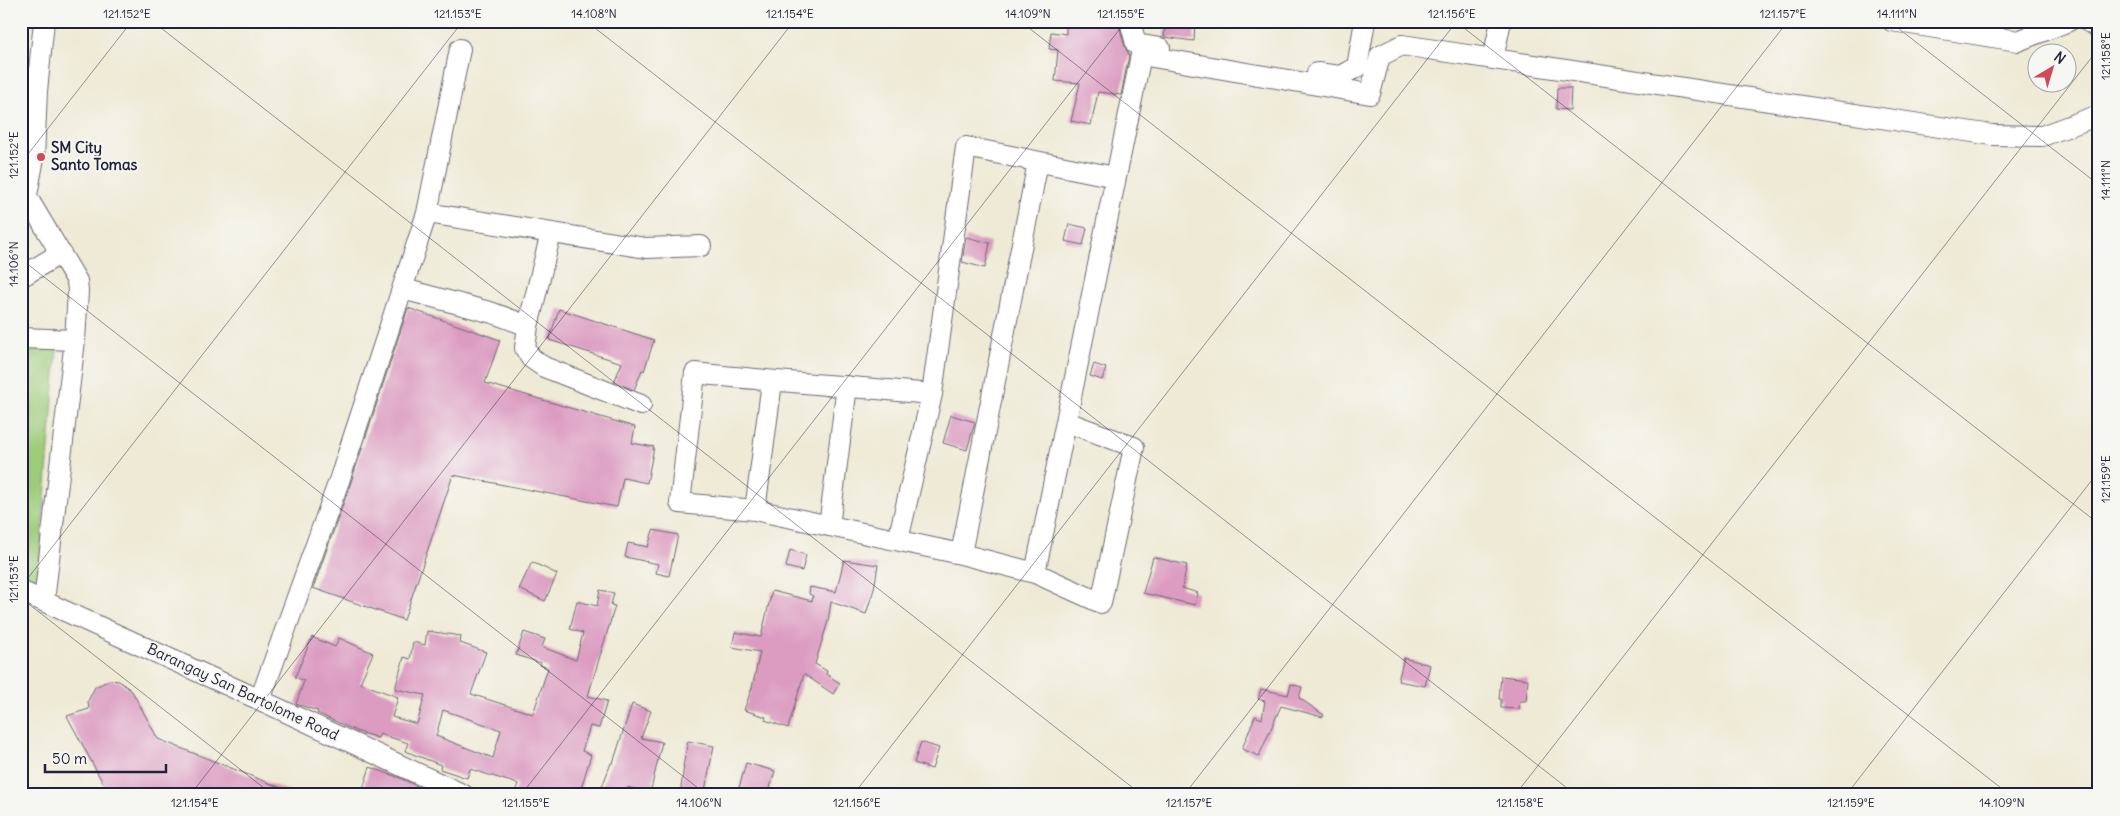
<svg xmlns="http://www.w3.org/2000/svg" width="2120" height="816" font-family="Delius,sans-serif">
<style>
.green{fill:#9ecc7a;stroke:#60775a}
.building{fill:#dc9bc1;fill-rule:evenodd}
.lines{fill:none;stroke-linecap:round;stroke-linejoin:round}
.minor-casing{stroke:#6a6871;stroke-width:22}
.minor{stroke:#fff;stroke-width:20}
.ticks{fill:none;stroke:#22223b;stroke-width:1;stroke-opacity:0.45}
.poi-dot{fill:#d1495b;stroke:#f6f6f2;stroke-width:2}
.labels{text-anchor:middle;stroke-width:4;stroke-linejoin:round;paint-order:stroke}
.poi-label{font-size:15px;font-weight:bold;fill:#22223b;stroke:#f6f6f2;text-anchor:start}
.street-label{font-size:15px;fill:#22223b;stroke:#f6f6f2}
.neatline{fill:none;stroke:#22223b;stroke-width:2}
.ticks-label{font-size:12px;text-anchor:middle;fill:#22223b}
</style>
<rect width="100%" height="100%" fill="#f6f6f2"/>
<filter id="ink" filterUnits="userSpaceOnUse"><feTurbulence type="fractalNoise" baseFrequency=".02" numOctaves="2"/><feDisplacementMap in="SourceGraphic" scale="10" xChannelSelector="R" yChannelSelector="G"/><feConvolveMatrix kernelMatrix="1 2 1 2 8 2 1 2 1" color-interpolation-filters="sRGB"/></filter>
<filter id="wash" filterUnits="userSpaceOnUse"><feTurbulence type="fractalNoise" baseFrequency=".0096" numOctaves="4" result="noise"/><feDisplacementMap in="SourceGraphic" scale="20" xChannelSelector="R" yChannelSelector="G"/><feGaussianBlur stdDeviation="1.12" result="paint"/><feColorMatrix in="noise" values="0 0 0 0 0 0 0 0 0 0 0 0 0 0 0 0 0 1.4 0 .05"/><feComposite in="paint" operator="in"/></filter>
<g filter="url(#wash)">
<rect width="100%" height="100%" fill="#efead5"/>
<!-- green -->
<path class="green" d="M57,349l-19,234 -17,-7v-226z"/>
<g id="blocks">
<!-- building -->
<path class="building" d="M1066,21h52l7,26 4,8 -8,40 -23,-3 -7,33 -20,-4 9,-38 -25,-2 3,-31 -9,-1 2,-17 15,2z
M1166,21h29l-1,20 -30,-4z
M1557,88h14l-1,22 -14,-1z
M1069,224l18,4 -4,17 -18,-4z
M966,237l24,6 -5,25 -23,-6z
M408,308l92,32 -15,43 150,44 -3,16 22,4 -7,36 -24,-5 -6,29 -164,-32 -49,145 -91,-32 38,-106z
M559,309l95,31 -10,31 -2,-1 -8,20 -20,-8 8,-19 -73,-23z
M1094,364l12,4 -4,12 -12,-4z
M951,415l24,7 -8,28 -24,-7z
M653,530l25,5 -9,41 -13,-3 2,-9 -33,-7 3,-14 20,4z
M790,550l16,5 -4,16 -16,-4z
M1153,557l34,8 -5,23 16,5 -3,12 -52,-12z
M844,560l34,5 -4,24 -8,25 -35,-12 -3,19 -13,43 12,7 -1,3 14,9 -7,11 -29,-20 -16,54 -23,-8 1,-3 -22,-7 8,-22 8,-36 -28,-5 3,-15 26,5 11,-46 40,10 1,-5 -4,-2 1,-7 26,5z
M532,562l25,12 -12,27 -26,-12z
M600,590l14,3 -3,12 4,1 -27,90 19,5 -8,27 -9,-2 -8,25 9,4 -12,40h-65l4,-11 -48,-15 -3,9 -27,-9 1,-4 -36,-14 3,-8 -28,-9 -2,4 -22,-7 -39,-18 1,-2 -22,-7 8,-23 -9,-4 17,-40 23,10 4,-9 34,15 -13,30 38,14 -6,20 25,7 8,-29 -30,-6 9,-32 6,2 3,-17 12,3 2,-14 34,5 -1,7 26,9 -15,42 62,20 15,-46 -8,-3 1,-2 -25,-8 8,-23 21,7 -3,8 34,13 7,-27 -13,-4 7,-28 20,5zM443,710l58,20 -8,28 -57,-22z
M1404,658l26,7 -5,21 -27,-5z
M1501,676l27,3 -2,22h-6l-1,8 -18,-1v-9h-2z
M110,680l9,1 13,10 26,48 141,56h-179l-17,-12 -36,-67 22,-7 -1,-8 7,-14z
M1291,684l11,3 -3,11 25,17 -1,2 -42,-11 -22,50 -17,-7 13,-33 7,3 3,-18 -7,-2 3,-10 27,6z
M632,704l19,7 -10,27 21,4 -12,52 -22,-7 -3,8h-26l12,-32h2z
M688,741l26,5 -10,49h-24l4,-29h-1z
M921,742l18,6 -7,21 -18,-6z
M746,763l29,8 -7,24 -29,-7z
M370,767l30,11 35,17h-74z"/>
</g>
</g>
<g filter="url(#ink)">
<use href="#blocks" fill-opacity="0" stroke="#6a6871" stroke-width="1"/>
<g class="lines">
<!-- minor casing -->
<g class="minor-casing">
<path id="minor" d="M1130,21l6,23 24,4
M1892,21l126,20 51,-20
M2087,21l12,7
M1493,59l8,-38
M1317,73l23,3 17,-9 8,-46
M21,105l16,-14 7,-70
M21,187l56,94 1,10 -3,49 -31,261
M27,195l7,-37 3,-67
M427,213l219,35 55,-2
M21,277l40,-24
M403,289l90,24 35,13 -3,22 6,10 13,9 97,38
M528,326l23,-93
M21,338l54,2
M932,394c-79,-8 -158,-12 -237,-21l-15,130 75,7 206,44 74,19 66,30 33,-156 -67,-25
M755,510l17,-128
M829,526l18,-140
M898,540l34,-146 34,-247 149,30
M961,554l77,-392
M1035,573l106,-518 229,39 10,-38 22,-11 590,90 50,1 57,-21
M21,591l239,109 204,95
M260,700l80,-222 87,-265 33,-164"/>
</g>
<!-- minor -->
<use href="#minor" class="minor"/>
</g>
</g>
<!-- ticks -->
<path class="ticks" d="M152,21l990,774M586,21l990,774M1020,21l990,774M1455,21l644,503M1889,21l210,164M21,163l111,-142M21,259l686,536M21,587l442,-566M21,598l252,197M190,795l604,-774M521,795l605,-774M853,795l604,-774M1184,795l604,-774M1515,795l584,-747M1846,795l253,-324"/>
<!-- markers -->
<circle class="poi-dot" cx="41" cy="157" r="5"/>
<g class="labels">
<!-- poi labels -->
<g class="poi-label">
<text x="51" y="153">SM City<tspan x="51" dy="17">Santo Tomas</tspan></text>
</g>
<!-- street labels -->
<g class="street-label">
<text transform="translate(243 692) rotate(25)" y="5">Barangay San Bartolome Road</text>
</g>
</g>
<!-- margin -->
<rect width="2120" height="816" fill="none" stroke="#f6f6f2" stroke-width="55"/>
<!-- north arrow -->
<g transform="translate(2052 68) rotate(38)"><circle r="24" fill="#f6f6f2" stroke="#a1a1a9"/>
<path d="M0-4L9 19L0 12L-9 19Z" fill="#d1495b"/>
<text y="-8" font-size="14" font-weight="bold" text-anchor="middle" fill="#22223b">N</text>
</g>
<!-- scale -->
<path d="M45 764v8h121v-8" fill="none" stroke="#22223b" stroke-width="2.5"/>
<text x="52" y="764" font-size="15" fill="#22223b" stroke="#f6f6f2" stroke-width="4" paint-order="stroke">50 m</text>
<rect x="28" y="28" width="2064" height="760" class="neatline"/>
<g class="ticks-label">
<text x="127" y="18">121.152°E</text>
<text x="458" y="18">121.153°E</text>
<text x="594" y="18">14.108°N</text>
<text x="790" y="18">121.154°E</text>
<text x="1028" y="18">14.109°N</text>
<text x="1121" y="18">121.155°E</text>
<text x="1452" y="18">121.156°E</text>
<text x="1783" y="18">121.157°E</text>
<text x="1897" y="18">14.111°N</text>
<text transform="translate(2106 56) rotate(-90)" y="4">121.158°E</text>
<text transform="translate(14 155) rotate(-90)" y="4">121.152°E</text>
<text transform="translate(2106 180) rotate(-90)" y="4">14.111°N</text>
<text transform="translate(14 264) rotate(-90)" y="4">14.106°N</text>
<text transform="translate(2106 479) rotate(-90)" y="4">121.159°E</text>
<text transform="translate(14 579) rotate(-90)" y="4">121.153°E</text>
<text x="195" y="807">121.154°E</text>
<text x="526" y="807">121.155°E</text>
<text x="699" y="807">14.106°N</text>
<text x="857" y="807">121.156°E</text>
<text x="1189" y="807">121.157°E</text>
<text x="1520" y="807">121.158°E</text>
<text x="1851" y="807">121.159°E</text>
<text x="2002" y="807">14.109°N</text>
</g>
</svg>
